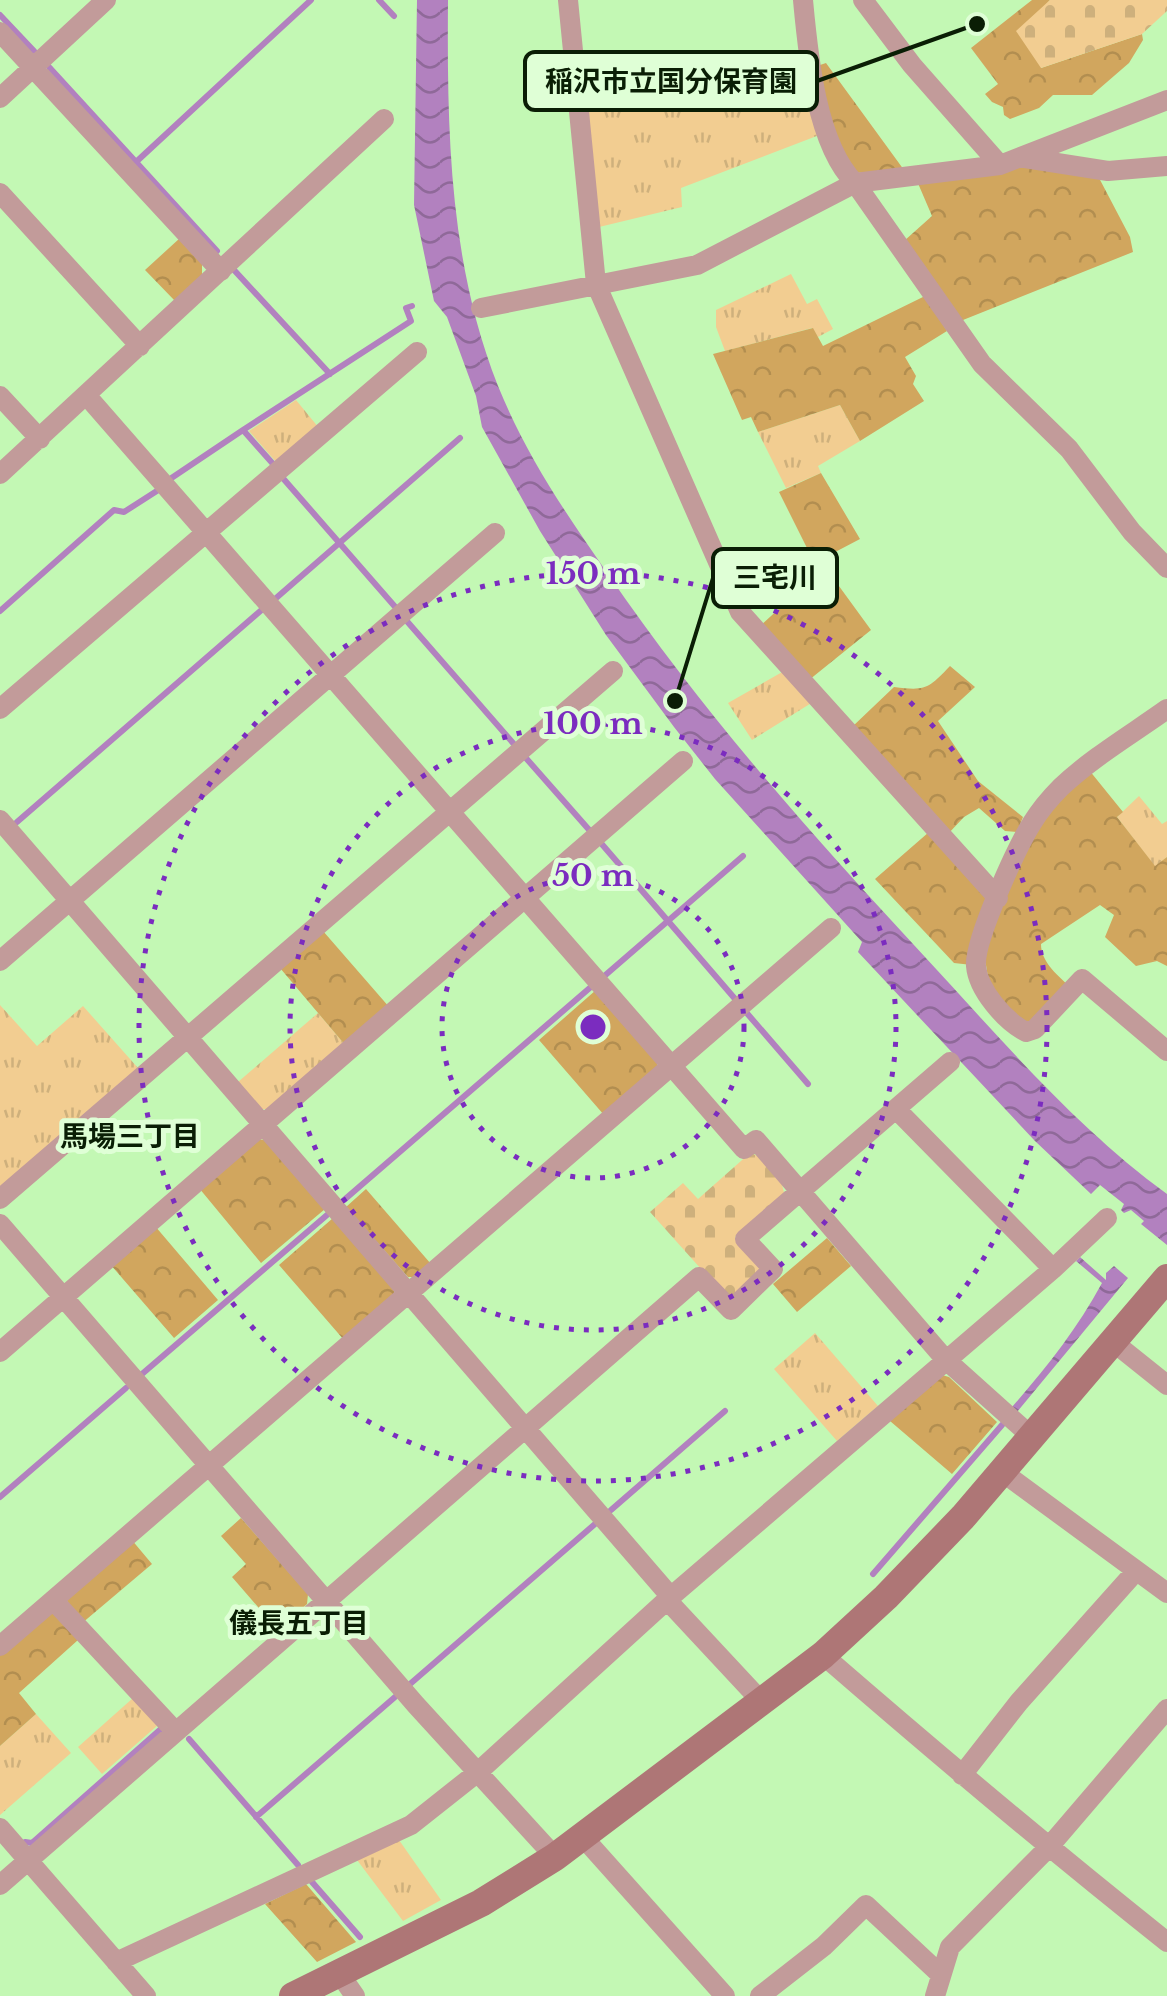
<svg xmlns="http://www.w3.org/2000/svg" width="1167" height="1996" font-family="'Libre Baskerville','Noto Sans JP',serif">
<style>
.grass{fill:url(#grass-tufts)}
.forest{fill:url(#forest-crowns)}
.cemetery{fill:url(#cemetery-stones)}
.water{fill:url(#water-waves)}
.lines{fill:none;stroke-linecap:round;stroke-linejoin:round}
.stream{stroke:#b281bf;stroke-width:6}
.street{stroke:#c29b9a;stroke-width:20}
.secondary{stroke:#ae7676;stroke-width:28}
.ring{fill:none;stroke:#7b2cbf;stroke-width:5;stroke-dasharray:5 10}
.labels{text-anchor:middle;stroke-width:10;stroke-linejoin:round;paint-order:stroke}
.neighbourhood-label{font-size:28px;font-weight:bold;fill:#0a1e05;stroke:#dfffd6}
.centre{fill:#7b2cbf;stroke:#dfffd6;stroke-width:5}
.ring-label{font-size:30px;text-anchor:middle;font-weight:bold;fill:#7b2cbf;stroke:#dfffd6;stroke-width:10;stroke-linejoin:round;paint-order:stroke}
.leader{fill:none;stroke:#0a1e05;stroke-width:4}
.callout-dot{fill:#0a1e05;stroke:#dfffd6;stroke-width:4}
.callout{fill:#dfffd6;stroke:#0a1e05;stroke-width:4}
.callout-label{font-size:28px;text-anchor:middle;font-weight:bold;fill:#0a1e05}
</style>
<defs>
<pattern id="grass-tufts" width="24" height="20" patternUnits="userSpaceOnUse" patternTransform="scale(2.5)"><rect width="24" height="20" fill="#f2cd91"/><path d="M3 7l-1-3M5 7V3M7 7l1-3M15 17l-1-3M17 17v-4M19 17l1-3" fill="none" stroke="#ceb07c"/></pattern>
<pattern id="forest-crowns" width="20" height="18" patternUnits="userSpaceOnUse" patternTransform="scale(2.5)"><rect width="20" height="18" fill="#d1a65e"/><path d="M2 6a3 3 0 1 1 6 0M12 15a3 3 0 1 1 6 0" fill="none" stroke="#b28e50"/></pattern>
<pattern id="cemetery-stones" width="16" height="16" patternUnits="userSpaceOnUse" patternTransform="scale(2.5)"><rect width="16" height="16" fill="#f2cd91"/><path d="M2 7V4a2 2 0 0 1 4 0v3zM10 15v-3a2 2 0 0 1 4 0v3z" fill="#ceb07c"/></pattern>
<pattern id="water-waves" width="16" height="10" patternUnits="userSpaceOnUse" patternTransform="scale(2.5)"><rect width="16" height="10" fill="#b281bf"/><path d="M0 5q4-4 8 0t8 0" fill="none" stroke="#8f6999"/></pattern>
</defs>
<rect width="100%" height="100%" fill="#c3f8b4"/>
<!-- grass -->
<path class="grass" d="M671,58l3,52 28,-9 3,9 101,-37 16,61 -141,54 1,19 -87,21 -14,-144z
M791,274l16,30 10,-5 16,30 -15,8 -6,-9 -87,23 -9,-24v-17z
M296,400l23,28 -42,35 -28,-32z
M840,405l20,36 -42,25 3,7 -35,15 -28,-56z
M784,671l29,31 -61,38 -24,-37z
M1139,796l23,28 5,-3v36l-12,10 -38,-50z
M0,1005l37,41 46,-40 55,62 -138,120z
M318,1013l28,33 -75,64 -9,-1 -24,-27z
M815,1333l63,73 -41,35 -63,-72z
M133,1698l25,27 -56,49 -24,-27z
M36,1714l35,39 -71,62v-69z
M399,1840l42,60 -38,21 -46,-61z"/>
<!-- forest -->
<path class="forest" d="M1032,0h18l-11,13 2,55 101,-34 1,6 -14,23 -37,32h-39l-14,13 -29,11 -6,-4 -1,-8 -11,-5 -7,-8 13,-10 -27,-36z
M826,63l78,107 -48,3 -21,-36 -18,-71z
M1018,164l80,12 32,61 3,15 -175,70 -54,-81 28,-25 -15,-35z
M180,238l22,24v16l-26,24 -31,-32z
M925,296l22,35 -42,26 11,19 -3,8 11,17 -64,40 -20,-36 -82,27 -7,-15 -9,3 -29,-66 100,-26 10,18z
M821,473l39,66 -40,21 51,70 -62,50 -49,-54 59,-54 -40,-80z
M950,666l25,21 -37,34 40,60 45,36 -6,15 -12,-1 -26,-23 -15,9 -17,18 -95,-108 42,-40c32,4 34,2 56,-21z
M1089,770l34,42 -6,5 38,49 12,-9v109l-10,-5 -21,5 -31,-29 9,-22 -14,-10 -59,39c0,17 15,30 27,41l-34,39h-13l-32,-40 -6,-38 51,-117z
M929,832l59,65 -16,68 -18,-2 -79,-84z
M323,931l67,77 -44,38 -66,-78z
M596,990l61,70v10l-53,45 -65,-75z
M257,1139l8,1 60,69 -64,54 -62,-75z
M366,1189l65,75 -14,13h-9l-62,-70z
M333,1218l61,71v7l-50,44 -65,-75z
M155,1226l63,74 -44,38 -64,-74z
M827,1238l24,28 -54,46 -24,-28z
M942,1375l7,2 48,45 -45,52 -62,-53z
M241,1518l67,76 -1,10 -29,26 -46,-53 14,-13 -25,-28z
M131,1539l21,25 -71,60 -17,-28z
M52,1612l26,28 -59,53 17,21 -36,32v-94z
M306,1884l50,58 -39,20 -52,-58z"/>
<!-- cemetery -->
<path class="cemetery" d="M1050,0h117v11l-25,23 -101,34 -25,-37z
M750,1153c14,3 33,26 34,40l-49,44 24,28v8l-25,24 -7,1 -77,-86 33,-29 15,16z"/>
<!-- water -->
<path class="water" d="M417,0h31c-1,132 1,262 50,386 28,69 68,128 110,188 96,140 202,259 317,383 76,82 151,171 242,237v51l-26,-21 3,-3 -13,-11 -7,3 -3,-3 3,-6 -24,-19 -9,9 -56,-53 -177,-189 4,-10 -147,-163 -41,-52 -68,-92 -66,-104 -58,-104 -6,-31 -29,-79 -13,-16 -20,-96z
M1080,1257l26,23v-7l8,-7 14,12 -111,134 -5,-5c35,-40 65,-78 90,-124l-26,-22z"/>
<g class="lines">
<!-- stream -->
<path class="stream" d="M379,0l15,16
M0,15l34,36
M49,67l87,95
M217,251l-81,-89 175,-162
M234,270l96,104
M274,465l-31,-35 168,-109 -5,-13 6,-2
M281,476l116,133
M170,479l73,-49
M275,599l185,-161
M0,611l114,-101 10,2 39,-25
M405,619l108,124
M525,757l66,75
M17,822l248,-215
M600,842l136,158
M602,978l141,-122
M745,1011l63,73
M344,1200l248,-214
M142,1374l185,-159
M0,1497l126,-109
M611,1510l114,-99
M873,1574l129,-149
M410,1684l185,-160
M189,1739l109,126
M256,1817l139,-120
M25,1842l7,1 130,-115
M312,1882l48,55"/>
<!-- street -->
<path class="street" d="M568,0l28,284 144,328 258,286
M803,0c5,54 13,144 52,183l127,181 87,85 63,83 35,36
M863,0l49,65 88,100
M0,32l221,239
M0,98l106,-98
M1025,158l83,13 59,-5
M0,193l140,153
M481,308l216,-43 158,-82 145,-18 167,-65
M0,396l40,43
M87,396l657,753 12,-9 189,219 86,77
M0,474l384,-355
M0,709l417,-357
M1167,709c-35,25 -74,48 -106,78 -11,11 -21,23 -29,36 -15,24 -58,117 -56,143 2,24 29,55 50,66l9,-3 47,-50 85,72
M0,820l671,777
M0,961l495,-428
M896,1109l157,160
M0,1199l613,-528
M0,1224l416,481 139,152
M1112,1341l55,44
M0,1352l683,-591
M1001,1471l166,122
M53,1600l123,132
M667,1600l95,102
M0,1646l831,-718
M823,1655c113,98 227,194 344,287
M962,1775l57,-73 117,-131
M0,1828l146,168
M582,1836l143,160
M0,1885l699,-608 32,33 42,-41 -28,-30 205,-177
M116,1962l295,-137 67,-53 189,-172 386,-331 54,-51
M339,1973l16,23
M760,1996l64,-50 42,-41 75,70
M935,1996l15,-49 98,-99 119,-139"/>
<!-- secondary -->
<path class="secondary" d="M293,1996l188,-93 74,-46 268,-202 63,-58 77,-80 204,-239"/>
</g>
<!-- distance rings -->
<g class="ring">
<circle cx="593" cy="1027" r="151"/>
<circle cx="593" cy="1027" r="303"/>
<circle cx="593" cy="1027" r="454"/>
</g>
<g class="labels">
<!-- neighbourhood labels -->
<g class="neighbourhood-label">
<text x="130" y="1146">馬場三丁目</text>
<text x="299" y="1633">儀長五丁目</text>
</g>
</g>
<circle cx="593" cy="1027" r="15" class="centre"/>
<g class="ring-label">
<text x="593" y="584">150 m</text>
<text x="593" y="734">100 m</text>
<text x="593" y="886">50 m</text>
</g>
<!-- callouts -->
<path class="leader" d="M977 24L817 81M675 701L713 578"/>
<g class="callout-dot">
<circle cx="977" cy="24" r="10"/>
<circle cx="675" cy="701" r="10"/>
</g>
<g class="callout">
<rect x="525" y="52" width="292" height="58" rx="10"/>
<rect x="713" y="549" width="124" height="58" rx="10"/>
</g>
<g class="callout-label">
<text x="671" y="91">稲沢市立国分保育園</text>
<text x="775" y="587">三宅川</text>
</g>
</svg>
